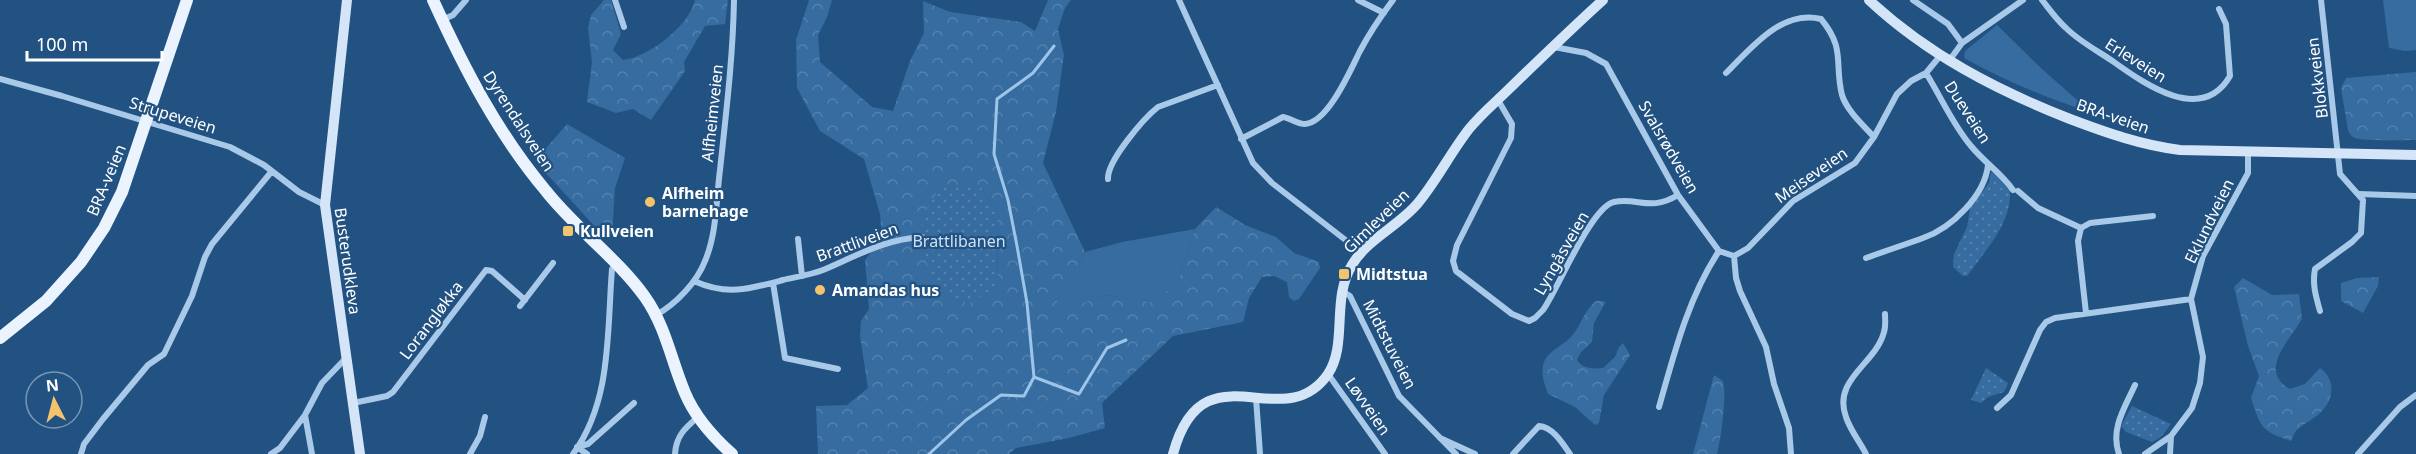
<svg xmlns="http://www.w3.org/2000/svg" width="2416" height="454" font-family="'Noto Sans',sans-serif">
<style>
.green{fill:#366ca0}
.forest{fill:url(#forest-crowns);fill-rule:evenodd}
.park{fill:url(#park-dots)}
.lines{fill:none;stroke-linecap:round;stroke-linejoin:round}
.stream{stroke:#9dc5e9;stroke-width:3}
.street{stroke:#a9c9e8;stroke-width:6}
.secondary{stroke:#d3e5f7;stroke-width:10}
.primary{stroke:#ebf4fe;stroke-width:12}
.poi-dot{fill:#f4c36b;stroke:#225282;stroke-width:2}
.labels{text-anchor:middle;stroke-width:4.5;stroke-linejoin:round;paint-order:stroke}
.street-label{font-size:16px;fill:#fff;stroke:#225282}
.poi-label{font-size:16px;font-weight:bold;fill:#fff;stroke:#225282;text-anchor:start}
.park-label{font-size:16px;fill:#cde2f6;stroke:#225282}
</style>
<defs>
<pattern id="forest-crowns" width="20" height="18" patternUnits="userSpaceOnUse" patternTransform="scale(1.5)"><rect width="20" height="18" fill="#366ca0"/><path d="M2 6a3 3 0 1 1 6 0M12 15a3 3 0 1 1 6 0" fill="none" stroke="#5482ae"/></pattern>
<pattern id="park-dots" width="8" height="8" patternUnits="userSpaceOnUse" patternTransform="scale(1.5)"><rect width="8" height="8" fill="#366ca0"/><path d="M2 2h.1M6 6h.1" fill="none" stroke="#5482ae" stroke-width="1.8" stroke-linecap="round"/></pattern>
</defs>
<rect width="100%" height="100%" fill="#225282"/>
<!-- green -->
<path class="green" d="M2383,0h33v50l-11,1 -16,-3z
M1997,25l45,44 50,44c-45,-15 -87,-32 -128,-55l1,-7z
M1195,229l-17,52 -25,23 -45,-9 -58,19 35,-62 37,-10z"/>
<!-- forest -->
<path class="forest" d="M604,0h7l10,34 -8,16 10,10c26,-3 66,-34 72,-60h33l-3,24 -20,2 -21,36 1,9 -34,49 -18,-11 -17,4 -29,-11 5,-40 -4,-34 3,-13z
M809,0h23l-5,17 -9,18 2,27 52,45 21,4 17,-50 14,-28 -1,-32 27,11 71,10 14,9 13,-31h23l-6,8 -7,21 6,26 -8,57 -13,51 42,89 -34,61 57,-18 45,8 25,-22 17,-52 21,-22 29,18 31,12 18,16 25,9 1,6 -21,31 -5,2 -5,-4 -2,-15 -13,-6 -12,1 -13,21 -6,24 -70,14 -71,67 3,25 -36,10 -53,10 -7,6h-191l-2,-48 31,-1 21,-17 -8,-52 1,-15 8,-12 -4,-49 17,-22 -2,-24 -16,-55 -44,-28 -23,-43 -1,-48zM981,188l16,23 1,76z
M2416,72v68c-11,0 -55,2 -63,-3 -2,-1 -4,-5 -5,-7l-7,-42 5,-10z
M567,124l58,34 -10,30 -3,48 -14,-6 -63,-69z
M2379,277l-1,9 -15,27 -22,-12v-18l16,-5z
M2243,278l29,17 27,-1 3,25c-12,21 -45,52 -12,70l15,-5 15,-16c15,10 15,31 1,44 -7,7 -16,11 -23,17 -4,3 -5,8 -7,12 -30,-10 -30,-13 -40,-43l8,-22 -11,-30 -14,-59z
M1596,301h8l1,2 -11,20 -2,19 -11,10 -4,8c6,9 16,9 26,8l12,-11 4,-10 4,-4 7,12 -26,40 -5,28 -4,2 -20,-18 -27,-13c-3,-9 -7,-19 -5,-28 2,-13 17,-19 26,-27 11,-10 14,-28 27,-38z
M1714,375l9,6c4,14 -2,58 -6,73h-24z"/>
<!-- park -->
<path class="park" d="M1991,172l4,2 15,17c2,32 -25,60 -43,85h-4l-10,-9 1,-13 13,-27 3,-19 19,-25z
M942,184l39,4 16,23 1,76 -30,17 -32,-14 -18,-53 9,-29z
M1986,368l22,15 -4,9 -16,5 -7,6 -10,-3z
M2132,406l39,18 -10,13 -9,5 -26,-10 -5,-6z"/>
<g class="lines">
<!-- stream -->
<path class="stream" d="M1034,377l-7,-74 -10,-57 -9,-46 -14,-46 3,-55 36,-26 21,-27
M929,454l37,-34 35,-25 23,1 10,-19 45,17 28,-46 19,-8"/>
<!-- street -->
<path class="street" d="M615,0l9,27
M1179,0l74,163 19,20 89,69
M1358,0l26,13
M1913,0l35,24 14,19 -13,18
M2042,0c8,10 15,20 24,28 13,13 30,22 45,32 31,22 90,66 119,16l-4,-52 -7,-15
M442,20l11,-5 13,-15
M1962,43l61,-43
M1554,47l32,6 20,11 72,131 41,56 15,5 2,22 4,13 26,56 8,37 15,44 2,26
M1726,73c25,-25 56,-64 95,-54 25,30 13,44 21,76 5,16 21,30 32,42
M1926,73c15,24 27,52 45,73 13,16 30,27 42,44
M0,79l62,17 168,51 34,18 35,27 26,13
M1498,100l14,24 -1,14 -54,107 -4,16 3,10 56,43 17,7 6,-3 8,-8c15,-21 48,-103 71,-108 24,-5 36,10 64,-7
M1241,139l42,-22c7,1 15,7 22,7 23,-1 46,-55 55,-73 9,-17 21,-35 33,-51
M1108,179c-1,-18 36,-61 50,-72l60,-22
M2018,191l20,17 43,20
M2359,194l57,2
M798,239l4,37
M1734,256l14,-8 45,-47 62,-38 19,-26 23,-43 14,-13 15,-8 14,-17
M1866,258c19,-7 38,-13 57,-20 29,-10 62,-43 65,-73
M694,281c33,15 56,8 89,-1 13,-3 27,-5 40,-10 33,-14 62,-31 99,-33
M773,283l12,75 53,11
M1342,291l8,5 49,100 57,58
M520,306l33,-43
M2320,311c-4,-14 -8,-27 -5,-42l37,-27 9,-9 2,-33 -23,-26 -19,-174
M2086,313l-8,-72 3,-13 9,-5 63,-7
M656,315c20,-11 41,-33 49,-54 12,-28 11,-61 15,-91 6,-56 13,-113 14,-170
M1328,374l57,80
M1256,398l4,56
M353,403l34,-7 6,-4 93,-122 6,1 33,29
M1659,407c15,-53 29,-109 60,-156
M1997,408l14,-13 29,-65 6,-8 9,-4 136,-19
M305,415l7,39
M1440,438l35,16
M577,447l11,-3 46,-41
M577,447l10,7
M81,454l3,-10 19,-25 45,-54 16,-11 28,-58 13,-39 7,-13 60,-73
M271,454l9,-6 25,-33 17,-32 24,-25
M470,454l10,-18 5,-19
M573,454c39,-53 34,-123 39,-185l4,-5
M675,454c1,-18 10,-26 23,-37
M1513,454l26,-28c14,1 24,18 31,28
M1866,454c-6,-12 -16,-24 -20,-37 -14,-38 30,-53 38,-85 2,-6 1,-13 1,-18
M2119,454c-9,-25 6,-47 16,-69
M2145,454l26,-18 21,-28 8,-25 3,-26 -12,-58 12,-43 45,-83v-21
M2170,454l1,-18
M2358,454l42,-47 16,-12"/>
<!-- secondary -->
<path class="secondary" d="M347,0l-22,205 35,249
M1869,0c58,54 127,90 201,119 37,14 71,26 110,31l236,5
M1173,454c30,-111 110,-15 155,-80 20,-30 3,-75 24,-109 15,-26 47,-39 66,-62 19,-23 33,-51 51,-74 13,-16 28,-28 42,-42 30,-29 61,-59 92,-87"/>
<!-- primary -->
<path class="primary" d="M433,0c31,68 65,134 113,191 30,38 71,67 99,106 21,30 26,63 40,96 10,24 28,44 47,61
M0,338l46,-37 35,-39 23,-34 18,-36 65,-192"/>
</g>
<!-- markers -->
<g class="poi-dot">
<circle cx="650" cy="202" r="6"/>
<rect x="562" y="225" width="12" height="12" rx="3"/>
<rect x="1338" y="268" width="12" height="12" rx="3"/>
<circle cx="820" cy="290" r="6"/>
</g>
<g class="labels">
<!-- street labels -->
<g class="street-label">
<text transform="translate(2136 60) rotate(32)" y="6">Erleveien</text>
<text transform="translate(2317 78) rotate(-97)" y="6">Blokkveien</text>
<text transform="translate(1968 112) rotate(57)" y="6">Dueveien</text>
<text transform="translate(712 113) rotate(-84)" y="6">Alfheimveien</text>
<text transform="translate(173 115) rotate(17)" y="6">Strupeveien</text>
<text transform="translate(2113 116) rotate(19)" y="6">BRA-veien</text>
<text transform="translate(519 121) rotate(57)" y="6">Dyrendalsveien</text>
<text transform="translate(1669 147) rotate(60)" y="6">Svalsrødveien</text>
<text transform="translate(1811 175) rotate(-35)" y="6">Meiseveien</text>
<text transform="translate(106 180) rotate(-67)" y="6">BRA-veien</text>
<text transform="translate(1376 221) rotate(-44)" y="6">Gimleveien</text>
<text transform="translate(2209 221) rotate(-64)" y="6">Eklundveien</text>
<text transform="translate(857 242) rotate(-20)" y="6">Brattliveien</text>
<text transform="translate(1561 253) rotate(-60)" y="6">Lyngåsveien</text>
<text transform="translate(348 261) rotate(82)" y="6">Busterudkleva</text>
<text transform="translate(431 320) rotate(-53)" y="6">Lorangløkka</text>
<text transform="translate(1390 344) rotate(63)" y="6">Midtstuveien</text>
<text transform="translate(1368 406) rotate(55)" y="6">Løvveien</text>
</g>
<!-- poi labels -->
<g class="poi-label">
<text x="662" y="199">Alfheim<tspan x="662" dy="18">barnehage</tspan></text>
<text x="580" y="237">Kullveien</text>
<text x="1356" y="280">Midtstua</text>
<text x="832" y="296">Amandas hus</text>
</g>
<!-- park labels -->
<g class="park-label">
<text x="959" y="247">Brattlibanen</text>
</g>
</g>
<!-- north arrow -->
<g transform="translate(54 400) rotate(354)"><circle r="28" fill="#225282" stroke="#7a97b4" stroke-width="1.5"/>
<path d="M0-4.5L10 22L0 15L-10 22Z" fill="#f4c36b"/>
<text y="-9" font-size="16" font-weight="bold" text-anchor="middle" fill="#ffffff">N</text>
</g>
<!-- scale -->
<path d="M27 51v9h135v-9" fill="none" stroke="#ffffff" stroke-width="3"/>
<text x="36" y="51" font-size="18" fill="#ffffff" stroke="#225282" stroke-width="4.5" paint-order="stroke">100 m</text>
</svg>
